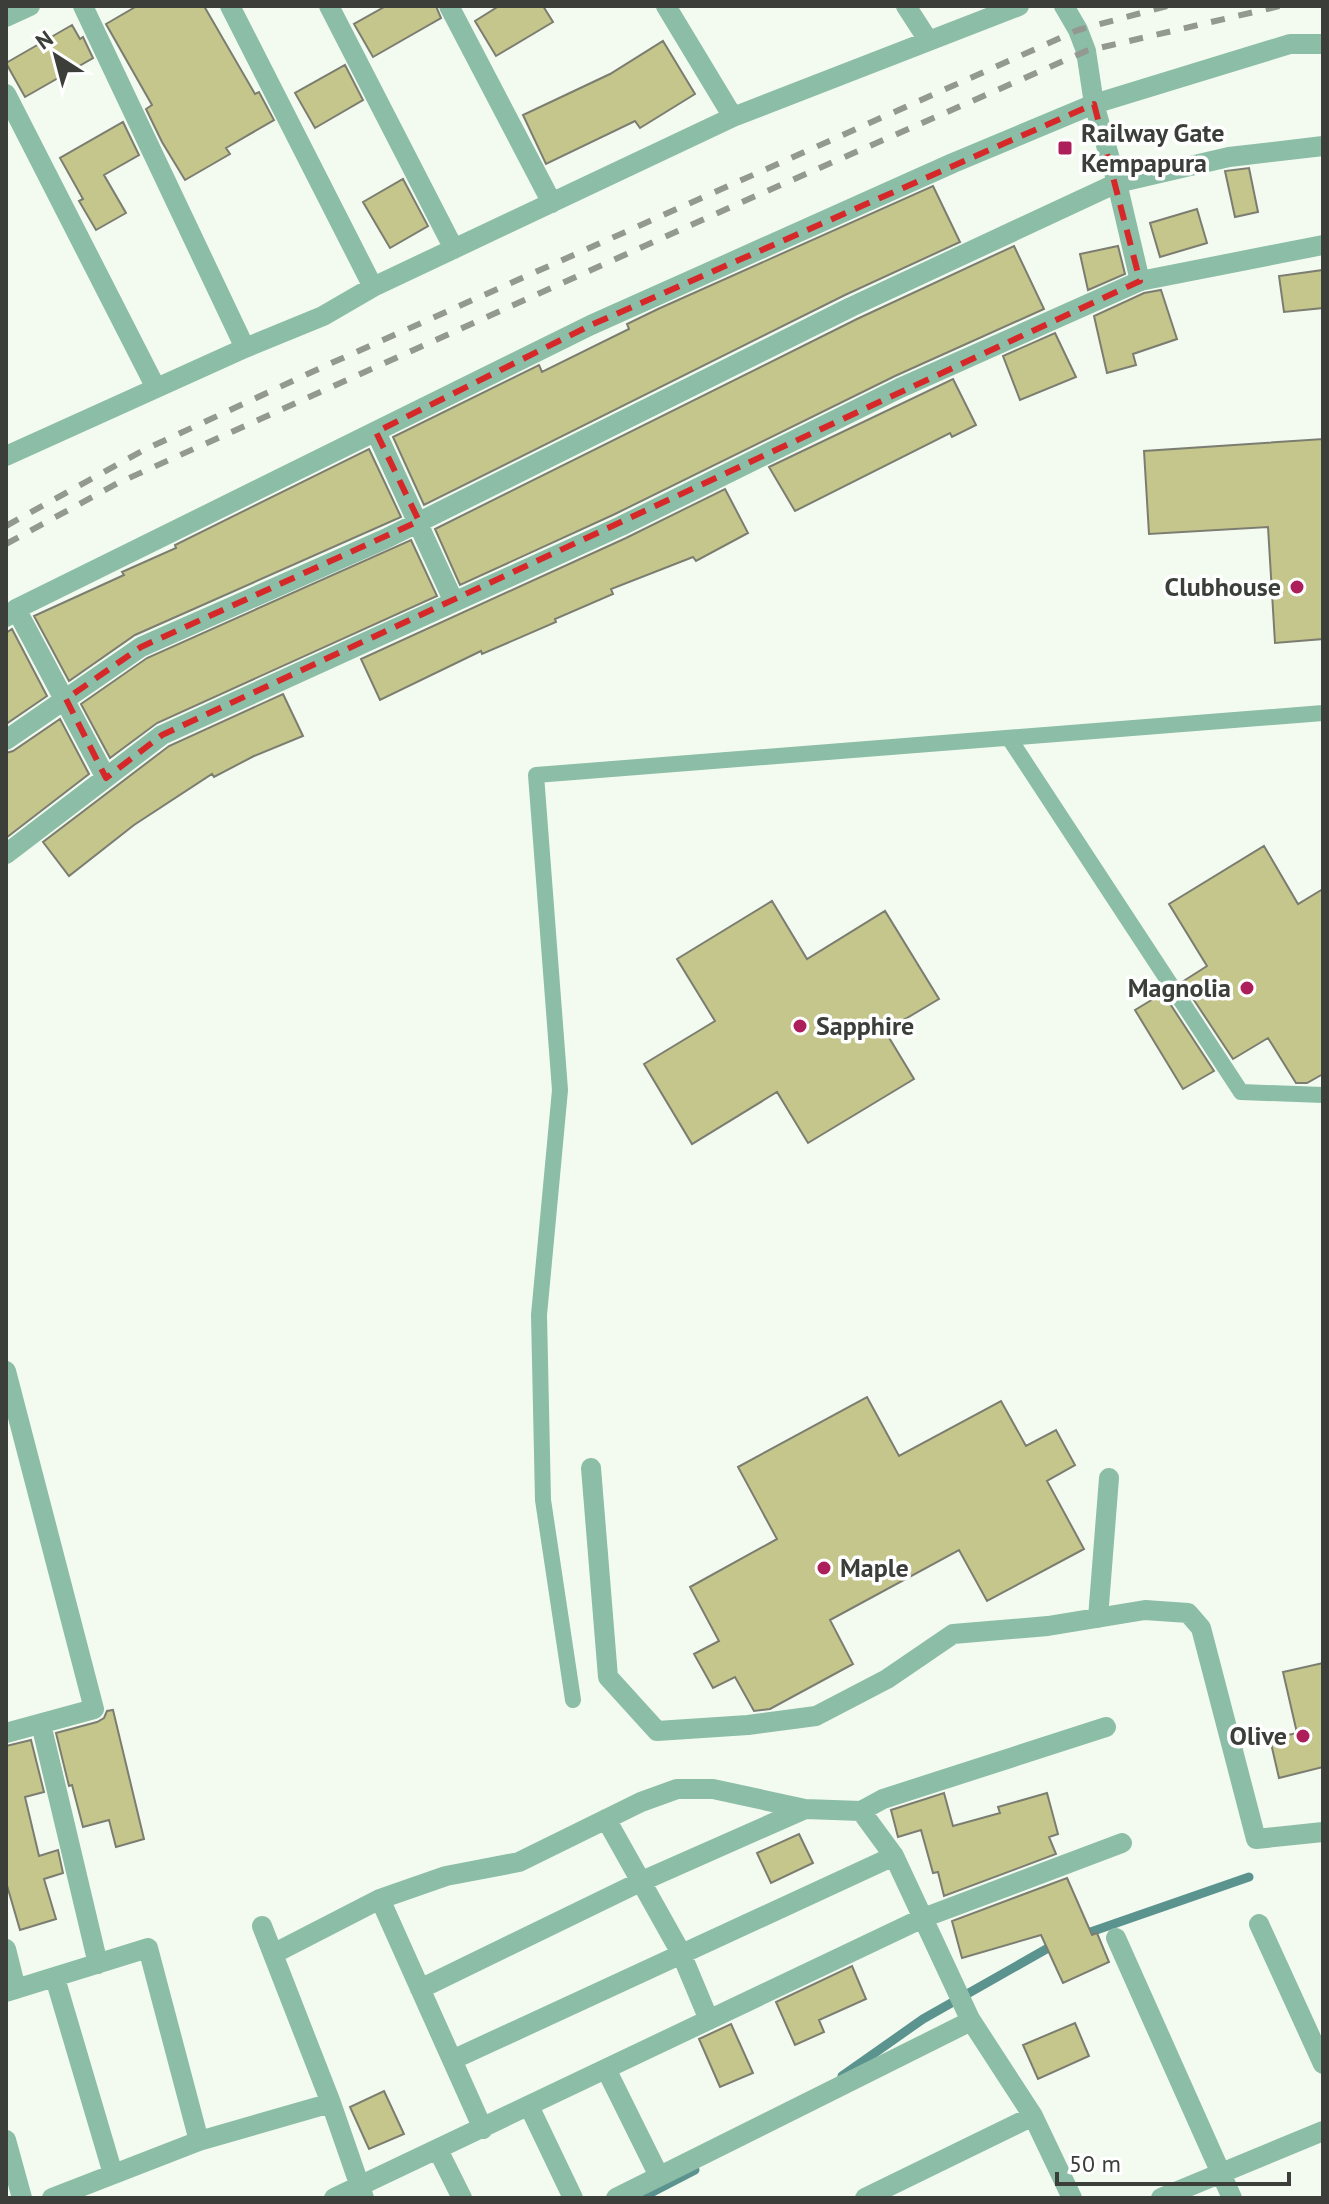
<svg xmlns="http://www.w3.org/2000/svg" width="1329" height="2204" font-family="'PT Sans',sans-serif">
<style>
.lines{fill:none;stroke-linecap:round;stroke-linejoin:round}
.stream{stroke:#5b938e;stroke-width:9}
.building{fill:#c4c68b;stroke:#7c7d71;stroke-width:2}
.service{stroke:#8cbda6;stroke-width:16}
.minor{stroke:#8cbda6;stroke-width:20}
.tertiary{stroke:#8cbda6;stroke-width:20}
.rail{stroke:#939890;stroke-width:6;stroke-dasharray:14 14;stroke-linecap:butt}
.marked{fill:none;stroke:#d62828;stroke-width:6;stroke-dasharray:16 10;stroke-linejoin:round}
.poi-dot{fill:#ad1f5b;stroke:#fff;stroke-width:3}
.labels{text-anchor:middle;stroke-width:7;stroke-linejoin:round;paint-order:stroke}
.poi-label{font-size:26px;font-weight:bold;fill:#3b3e39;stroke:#fff;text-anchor:start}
</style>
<rect width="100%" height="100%" fill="#f3fbf0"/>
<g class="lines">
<!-- stream -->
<path class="stream" d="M1079,1936l170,-59
M842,2076l81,-57 134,-76
M641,2198l54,-28"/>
</g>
<!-- building -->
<path class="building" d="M137,6h67l51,88 4,-2 15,28 -48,28 4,6 -45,26 -23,-38 -16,-33 6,-4 -46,-81z
M386,6h50l5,12 -68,39 -19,-33z
M499,6h44l10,16 -57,34 -21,-35z
M72,25l8,14 3,-2 10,21 -68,39 -19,-34z
M663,41l32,53 -55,34 -5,-7 -89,43 -23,-49 87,-41z
M345,65l18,35 -48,28 -20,-35z
M123,122l16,33 -35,20 22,38 -30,17 -17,-29 4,-2 -23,-41z
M1249,168l9,44 -23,5 -10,-46z
M403,179l25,47 -38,22 -27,-46z
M933,186l27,56 -115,53 -421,210 -31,-68 146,-72 3,7 87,-43 -2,-5 31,-15z
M1197,209l10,34 -47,14 -10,-34z
M1014,246l30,63 -149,67 -280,138 -155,71 -25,-56 422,-210z
M1118,246l7,28 -37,16 -8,-36z
M1323,270v38l-39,4 -5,-36z
M1161,290l16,49 -44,15 3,11 -29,8 -13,-57 50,-23z
M1055,333l21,44 -56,23 -17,-44z
M953,379l23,46 -24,12 -2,-4 -155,78 -26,-44z
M1323,439v200l-48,4 -7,-116 -119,7 -5,-83z
M369,449l32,68 -266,118 -66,46 -35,-65 90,-41 -2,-3 54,-24 -1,-3z
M725,489l23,44 -52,28 -3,-4 -82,32 2,5 -58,25 1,3 -74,32 -1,-3 -101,49 -19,-41 265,-121z
M411,540l26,56 -280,127 -47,35 -29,-54 66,-46z
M12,629l35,67 -41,28v-91z
M283,694l20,42 -49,20 -40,21 -2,-3 -78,51 -65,51 -26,-34 126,-96z
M60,719l29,55 -83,64v-85l7,-2z
M1264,846l34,58 25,-15v185l-16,9h-11l-28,-45 -35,21 -51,-77 25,-16 -38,-62z
M772,901l35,58 78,-48 54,88 -54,32 29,48 -106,64 -31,-51 -85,52 -48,-80 71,-43 -38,-62z
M1163,993l51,78 -31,18 -48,-79z
M867,1397l32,59 102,-55 25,45 30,-16 19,35 -28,16 37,68 -97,52 -28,-51 -129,70 23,44 -83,45 -16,2 -19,-34 -22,11 -19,-34 25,-13 -29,-54 87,-48 -39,-72z
M1323,1663v104l-44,11 -9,-39 27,-6 -14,-61z
M113,1710l31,129 -28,8 -7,-27 -26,7 -11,-42 -3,1 -13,-53 41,-11 7,-4 3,-7z
M31,1740l13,52 -19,5 14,59 19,-6 5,23 -19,6 12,40 -36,11 -14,-48v-136z
M944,1793l9,33 47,-13 -2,-6 49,-14 11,41 -9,3 7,17 -112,42 -6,-24 -5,1 -12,-43 -23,7 -7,-27z
M799,1834l14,29 -42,20 -14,-30z
M1067,1878l25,57 5,-2 12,29 -46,21 -22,-48 -79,23 -10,-37z
M852,1966l14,33 -47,21 5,12 -29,13 -19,-43z
M1075,2023l14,33 -51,23 -15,-34z
M731,2024l22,49 -33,14 -21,-48z
M384,2091l20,43 -35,15 -19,-42z"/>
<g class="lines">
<!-- service -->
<path class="service" d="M1009,738l232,354 82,3
M573,1700l-30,-200 -4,-185 21,-225 -24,-315 787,-62"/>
<!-- minor -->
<path class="minor" d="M83,6l162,342
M230,6l143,281
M329,6l125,243
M449,6l103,197
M666,6l67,111
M906,6l22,34
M6,17l24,-11
M6,94l150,294
M376,432l78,170
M6,456l239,-108 78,-32 50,-29 360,-170 286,-111
M16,609l90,169
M6,617l10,-8 575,-284 362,-162 141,-59 196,-60h33
M6,740l135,-93 244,-108 466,-232 266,-124 112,-26 94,-11
M6,854l156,-119 459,-209 279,-138 240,-107
M6,1371l88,338 -88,24
M591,1468l17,209 49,54 91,-6 68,-9 71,-37 66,-45 95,-8 97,-16 43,3 13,15 55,211 67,-7
M1098,1618l11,-140
M41,1724l57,240
M861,1811l22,-12 223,-72
M606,1819l75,134 28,67
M380,1899l103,230
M1259,1924l64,140
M262,1926l69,177 33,95
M1116,1938l116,260
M6,1949l10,40
M273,1954l107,-55 66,-23 73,-14 122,-60 36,-13h36l92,20 56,2 33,45
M55,1978l58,196
M420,1989l220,-107 165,-73
M6,1992l142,-44 51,193
M452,2060l442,-204 76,163 63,97 39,82
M606,2069l53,107
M529,2106l44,92
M6,2140l16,58
M438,2150l24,48
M52,2198l147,-57 132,-38
M334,2198l589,-280 199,-75
M616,2198l355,-177
M865,2198l168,-82
M1161,2198l162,-67"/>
<!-- tertiary -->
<path class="tertiary" d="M1064,6l14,24 8,21 8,53 23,79 23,98 183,-36"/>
<!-- rail -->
<path class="rail" d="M6,526l138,-76 183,-85 751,-335 89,-24
M6,544l112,-61 624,-281 344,-151 194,-45"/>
</g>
<!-- marked area -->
<path class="marked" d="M1094,104l46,177 -978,454 -56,43 -40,-79 75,-52 278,-126 -43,-89 215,-107z"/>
<!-- markers -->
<g class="poi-dot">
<rect x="1057" y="140" width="16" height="16" rx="4"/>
<circle cx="1297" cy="587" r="8"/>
<circle cx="1247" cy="988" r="8"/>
<circle cx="800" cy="1026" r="8"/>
<circle cx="824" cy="1568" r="8"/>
<circle cx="1303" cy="1736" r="8"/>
</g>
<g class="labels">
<!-- poi labels -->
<g class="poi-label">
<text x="1081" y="142">Railway Gate<tspan x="1081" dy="30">Kempapura</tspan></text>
<text x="1281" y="596" text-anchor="end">Clubhouse</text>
<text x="1231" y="997" text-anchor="end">Magnolia</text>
<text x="816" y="1035">Sapphire</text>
<text x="840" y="1577">Maple</text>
<text x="1287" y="1745" text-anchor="end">Olive</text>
</g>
</g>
<!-- border -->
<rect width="1329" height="2204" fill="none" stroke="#3b3e39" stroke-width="16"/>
<!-- north arrow -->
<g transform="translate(56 56) rotate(324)" stroke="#ffffff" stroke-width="6" paint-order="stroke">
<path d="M0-6L14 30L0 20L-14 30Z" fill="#3b3e39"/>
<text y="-12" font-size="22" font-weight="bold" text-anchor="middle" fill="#3b3e39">N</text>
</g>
<!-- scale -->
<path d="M1057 2172v12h232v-12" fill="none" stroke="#3b3e39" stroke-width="4"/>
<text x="1069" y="2172" font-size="24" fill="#3b3e39" stroke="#ffffff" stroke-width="6" paint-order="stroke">50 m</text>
</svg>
